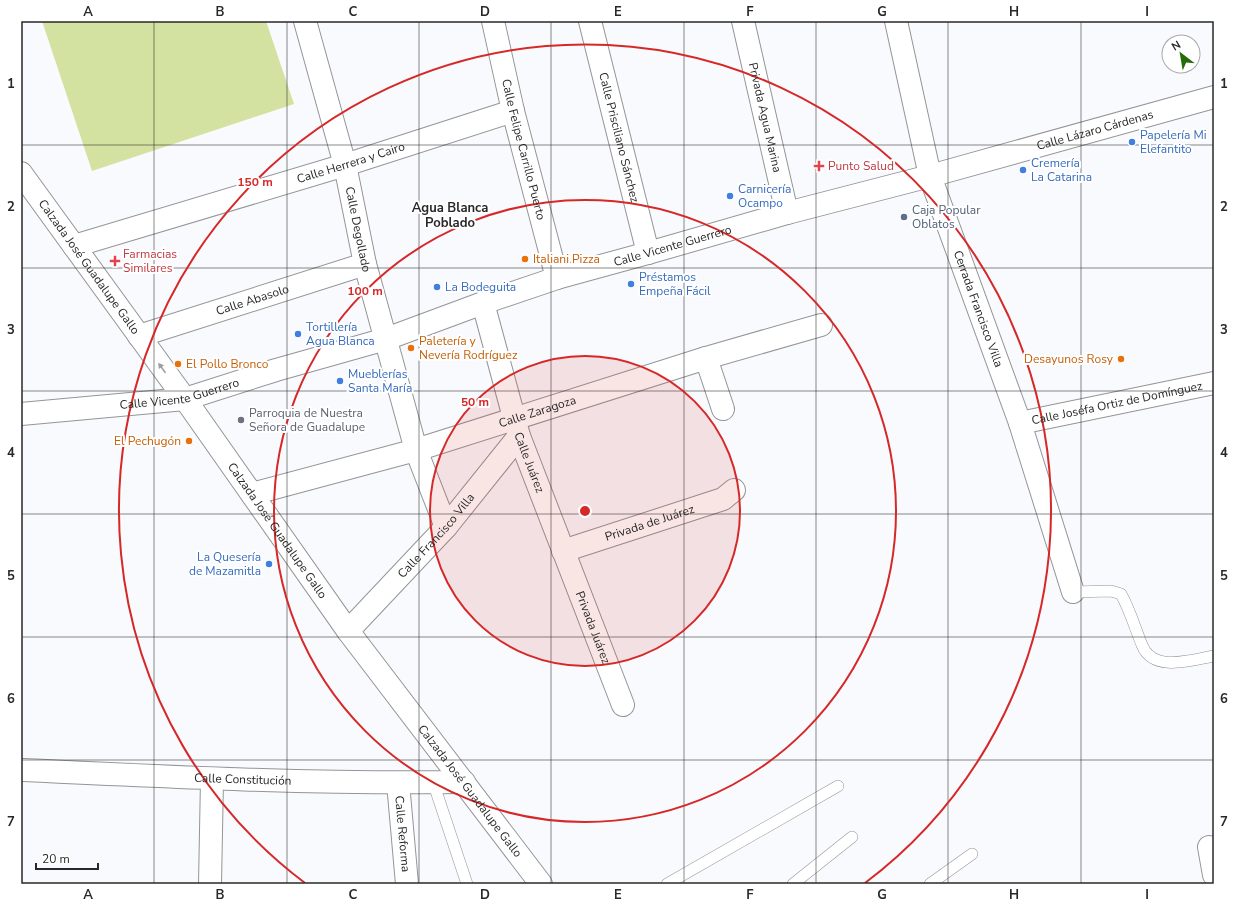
<svg xmlns="http://www.w3.org/2000/svg" width="1235" height="905" font-family="'Nunito Sans',sans-serif">
<style>
.green{fill:#d3e2a0}
.lines{fill:none;stroke-linecap:round;stroke-linejoin:round}
.service-casing{stroke:#939598;stroke-width:12}
.minor-casing{stroke:#939598;stroke-width:24}
.tertiary-casing{stroke:#939598;stroke-width:24}
.service{stroke:#fff;stroke-width:11}
.minor{stroke:#fff;stroke-width:22}
.tertiary{stroke:#fff;stroke-width:22}
.oneway{fill:#9e9e9f}
.grid{fill:none;stroke:#282829;stroke-width:1;stroke-opacity:0.55}
.ring{fill:none;stroke:#d62828;stroke-width:2}
.shop-dot{fill:#3f7fe0;stroke:#fff;stroke-width:1.5}
.health-dot{fill:#e0444e;stroke:#fff;stroke-width:1.5}
.service-dot{fill:#5c6f8a;stroke:#fff;stroke-width:1.5}
.food-dot{fill:#e8710a;stroke:#fff;stroke-width:1.5}
.worship-dot{fill:#6b7280;stroke:#fff;stroke-width:1.5}
.labels{text-anchor:middle;stroke-width:4;stroke-linejoin:round;paint-order:stroke}
.street-label{font-size:12px;fill:#282829;stroke:#fff}
.shop-label{font-size:12px;fill:#366cbe;stroke:#fff;text-anchor:start}
.health-label{font-size:12px;fill:#be3a42;stroke:#fff;text-anchor:start}
.service-label{font-size:12px;fill:#4e5e75;stroke:#fff;text-anchor:start}
.food-label{font-size:12px;fill:#c56008;stroke:#fff;text-anchor:start}
.worship-label{font-size:12px;fill:#5b616d;stroke:#fff;text-anchor:start}
.neighbourhood-label{font-size:13px;font-weight:bold;fill:#282829;stroke:#fff}
.centre{fill:#d62828;stroke:#fff;stroke-width:2}
.ring-label{font-size:12px;text-anchor:middle;font-weight:bold;fill:#d62828;stroke:#fff;stroke-width:4;stroke-linejoin:round;paint-order:stroke}
.neatline{fill:none;stroke:#282829;stroke-width:1.5}
.grid-label{font-size:13px;text-anchor:middle;font-weight:bold;fill:#282829}
</style>
<rect width="100%" height="100%" fill="#f8fafd"/>
<!-- green -->
<path class="green" d="M42,21h224l28,83 -202,67z"/>
<g class="lines">
<!-- service casing -->
<g class="service-casing">
<path id="service" d="M1073,592l38,-1 10,3c9,16 14,34 21,51 11,28 50,15 72,11
M433,782l34,102
M667,884l171,-98
M793,884l59,-47
M930,884l42,-30"/>
</g>
<!-- minor casing -->
<g class="minor-casing">
<g id="minor">
<path id="s1" d="M305,21l40,144 20,99 51,186 30,77"/>
<path id="s2" d="M493,21l20,90 44,167"/>
<path id="s3" d="M590,21l58,232"/>
<path id="s4" d="M743,21l44,192"/>
<path id="s5" d="M896,21l34,155 90,247 53,169"/>
<path id="s6" d="M74,246l271,-81 168,-54"/>
<path id="s7" d="M483,303l36,133 104,269"/>
<path id="s8" d="M139,336l226,-72"/>
<path d="M706,358l17,51"/>
<path id="s9" d="M21,414l164,-15 91,-29 110,-31 97,-36 74,-25 91,-25 139,-40 143,-37 284,-79"/>
<path id="s10" d="M1020,423l194,-40"/>
<path id="s11" d="M252,494l164,-44 290,-92 115,-33"/>
<path id="s12" d="M563,551l160,-52 11,-9"/>
<path id="s13" d="M348,631l98,-104 73,-91"/>
<path id="s14" d="M21,770c148,7 295,14 443,12"/>
<path id="s15" d="M398,783l9,101"/>
<path d="M1209,847l5,28"/>
<path d="M210,884l2,-105"/>
</g>
</g>
<!-- tertiary casing -->
<g class="tertiary-casing">
<g id="tertiary">
<path id="s16" d="M21,173l164,226 163,232 193,253"/>
</g>
</g>
<!-- service -->
<use href="#service" class="service"/>
<!-- minor -->
<use href="#minor" class="minor"/>
<!-- tertiary -->
<use href="#tertiary" class="tertiary"/>
</g>
<!-- one-way arrows -->
<defs><path id="oneway-solid" d="M-6-.8H1V-3.2L6.5 0L1 3.2V.8H-6Z"/></defs>
<use class="oneway" href="#oneway-solid" transform="translate(162 368) rotate(-126)"/>
<!-- grid -->
<path class="grid" d="M154,21v863M287,21v863M419,21v863M551,21v863M684,21v863M816,21v863M948,21v863M1081,21v863M21,145h1193M21,268h1193M21,391h1193M21,514h1193M21,637h1193M21,760h1193"/>
<!-- distance rings -->
<circle cx="585" cy="511" r="155" fill="#d62828" fill-opacity=".12"/>
<g class="ring">
<circle cx="585" cy="511" r="155"/>
<circle cx="585" cy="511" r="311"/>
<path d="M305 883A466 466 0 1 1 865 883"/>
</g>
<!-- markers -->
<g class="shop-dot">
<circle cx="1132" cy="142" r="4"/>
<circle cx="1023" cy="170" r="4"/>
<circle cx="730" cy="196" r="4"/>
<circle cx="631" cy="284" r="4"/>
<circle cx="437" cy="287" r="4"/>
<circle cx="298" cy="334" r="4"/>
<circle cx="340" cy="381" r="4"/>
<circle cx="269" cy="564" r="4"/>
</g>
<g class="health-dot">
<path d="M817 160h4v4h4v4h-4v4h-4v-4h-4v-4h4z"/>
<path d="M113 255h4v4h4v4h-4v4h-4v-4h-4v-4h4z"/>
</g>
<circle class="service-dot" cx="904" cy="217" r="4"/>
<g class="food-dot">
<circle cx="525" cy="259" r="4"/>
<circle cx="411" cy="348" r="4"/>
<circle cx="1121" cy="359" r="4"/>
<circle cx="178" cy="364" r="4"/>
<circle cx="189" cy="441" r="4"/>
</g>
<circle class="worship-dot" cx="241" cy="420" r="4"/>
<g class="labels">
<!-- street labels -->
<g class="street-label">
<text dy="4" stroke="none"><textPath href="#s4" startOffset="99">Privada Agua Marina</textPath></text>
<text dy="4" stroke="none"><textPath href="#s9" startOffset="1114">Calle Lázaro Cárdenas</textPath></text>
<text dy="4" stroke="none"><textPath href="#s3" startOffset="120">Calle Prisciliano Sánchez</textPath></text>
<text dy="4" stroke="none"><textPath href="#s2" startOffset="132">Calle Felipe Carrillo Puerto</textPath></text>
<text dy="4" stroke="none"><textPath href="#s6" startOffset="289">Calle Herrera y Cairo</textPath></text>
<text dy="4" stroke="none"><textPath href="#s1" startOffset="215">Calle Degollado</textPath></text>
<text dy="4" stroke="none"><textPath href="#s9" startOffset="676">Calle Vicente Guerrero</textPath></text>
<text dy="4" stroke="none"><textPath href="#s16" startOffset="116">Calzada José Guadalupe Gallo</textPath></text>
<text dy="4" stroke="none"><textPath href="#s8" startOffset="119">Calle Abasolo</textPath></text>
<text dy="4" stroke="none"><textPath href="#s5" startOffset="300">Cerrada Francisco Villa</textPath></text>
<text dy="4" stroke="none"><textPath href="#s9" startOffset="160">Calle Vicente Guerrero</textPath></text>
<text dy="4" stroke="none"><textPath href="#s10" startOffset="99">Calle Joséfa Ortiz de Domínguez</textPath></text>
<text dy="4" stroke="none"><textPath href="#s11" startOffset="297">Calle Zaragoza</textPath></text>
<text dy="4" stroke="none"><textPath href="#s7" startOffset="166">Calle Juárez</textPath></text>
<text dy="4" stroke="none"><textPath href="#s12" startOffset="91">Privada de Juárez</textPath></text>
<text dy="4" stroke="none"><textPath href="#s16" startOffset="440">Calzada José Guadalupe Gallo</textPath></text>
<text dy="4" stroke="none"><textPath href="#s13" startOffset="130">Calle Francisco Villa</textPath></text>
<text dy="4" stroke="none"><textPath href="#s7" startOffset="343">Privada Juárez</textPath></text>
<text dy="4" stroke="none"><textPath href="#s14" startOffset="222">Calle Constitución</textPath></text>
<text dy="4" stroke="none"><textPath href="#s16" startOffset="764">Calzada José Guadalupe Gallo</textPath></text>
<text dy="4" stroke="none"><textPath href="#s15" startOffset="51">Calle Reforma</textPath></text>
</g>
<!-- shop labels -->
<g class="shop-label">
<text x="1140" y="139">Papelería Mi<tspan x="1140" dy="14">Elefantito</tspan></text>
<text x="1031" y="167">Cremería<tspan x="1031" dy="14">La Catarina</tspan></text>
<text x="738" y="193">Carnicería<tspan x="738" dy="14">Ocampo</tspan></text>
<text x="639" y="281">Préstamos<tspan x="639" dy="14">Empeña Fácil</tspan></text>
<text x="445" y="291">La Bodeguita</text>
<text x="306" y="331">Tortillería<tspan x="306" dy="14">Agua Blanca</tspan></text>
<text x="348" y="378">Mueblerías<tspan x="348" dy="14">Santa María</tspan></text>
<text x="261" y="561" text-anchor="end">La Quesería<tspan x="261" dy="14">de Mazamitla</tspan></text>
</g>
<!-- health labels -->
<g class="health-label">
<text x="828" y="170">Punto Salud</text>
<text x="123" y="258">Farmacias<tspan x="123" dy="14">Similares</tspan></text>
</g>
<!-- service labels -->
<g class="service-label">
<text x="912" y="214">Caja Popular<tspan x="912" dy="14">Oblatos</tspan></text>
</g>
<!-- food labels -->
<g class="food-label">
<text x="533" y="263">Italiani Pizza</text>
<text x="419" y="345">Paletería y<tspan x="419" dy="14">Nevería Rodríguez</tspan></text>
<text x="1113" y="363" text-anchor="end">Desayunos Rosy</text>
<text x="186" y="368">El Pollo Bronco</text>
<text x="181" y="445" text-anchor="end">El Pechugón</text>
</g>
<!-- worship labels -->
<g class="worship-label">
<text x="249" y="417">Parroquia de Nuestra<tspan x="249" dy="14">Señora de Guadalupe</tspan></text>
</g>
<!-- neighbourhood labels -->
<g class="neighbourhood-label">
<text x="450" y="212">Agua Blanca<tspan x="450" dy="15">Poblado</tspan></text>
</g>
</g>
<circle cx="585" cy="511" r="6" class="centre"/>
<g class="ring-label">
<text x="255" y="186">150 m</text>
<text x="365" y="295">100 m</text>
<text x="475" y="406">50 m</text>
</g>
<!-- border -->
<rect width="1235" height="905" fill="none" stroke="#ffffff" stroke-width="44"/>
<!-- north arrow -->
<g transform="translate(1181 54) rotate(329)"><circle r="19" fill="#ffffff" stroke="#a9a9a9"/>
<path d="M0-3L7 15L0 10L-7 15Z" fill="#256c09"/>
<text y="-6" font-size="11" font-weight="bold" text-anchor="middle" fill="#282829">N</text>
</g>
<!-- scale -->
<path d="M36 863v6h62v-6" fill="none" stroke="#282829" stroke-width="2"/>
<text x="42" y="863" font-size="12" fill="#282829" stroke="#ffffff" stroke-width="3" paint-order="stroke">20 m</text>
<rect x="22" y="22" width="1191" height="861" class="neatline"/>
<g class="grid-label">
<text x="88" y="16">A</text>
<text x="220" y="16">B</text>
<text x="353" y="16">C</text>
<text x="485" y="16">D</text>
<text x="618" y="16">E</text>
<text x="750" y="16">F</text>
<text x="882" y="16">G</text>
<text x="1014" y="16">H</text>
<text x="1147" y="16">I</text>
<text x="11" y="88">1</text>
<text x="1224" y="88">1</text>
<text x="11" y="211">2</text>
<text x="1224" y="211">2</text>
<text x="11" y="334">3</text>
<text x="1224" y="334">3</text>
<text x="11" y="457">4</text>
<text x="1224" y="457">4</text>
<text x="11" y="580">5</text>
<text x="1224" y="580">5</text>
<text x="11" y="703">6</text>
<text x="1224" y="703">6</text>
<text x="11" y="826">7</text>
<text x="1224" y="826">7</text>
<text x="88" y="899">A</text>
<text x="220" y="899">B</text>
<text x="353" y="899">C</text>
<text x="485" y="899">D</text>
<text x="618" y="899">E</text>
<text x="750" y="899">F</text>
<text x="882" y="899">G</text>
<text x="1014" y="899">H</text>
<text x="1147" y="899">I</text>
</g>
</svg>
